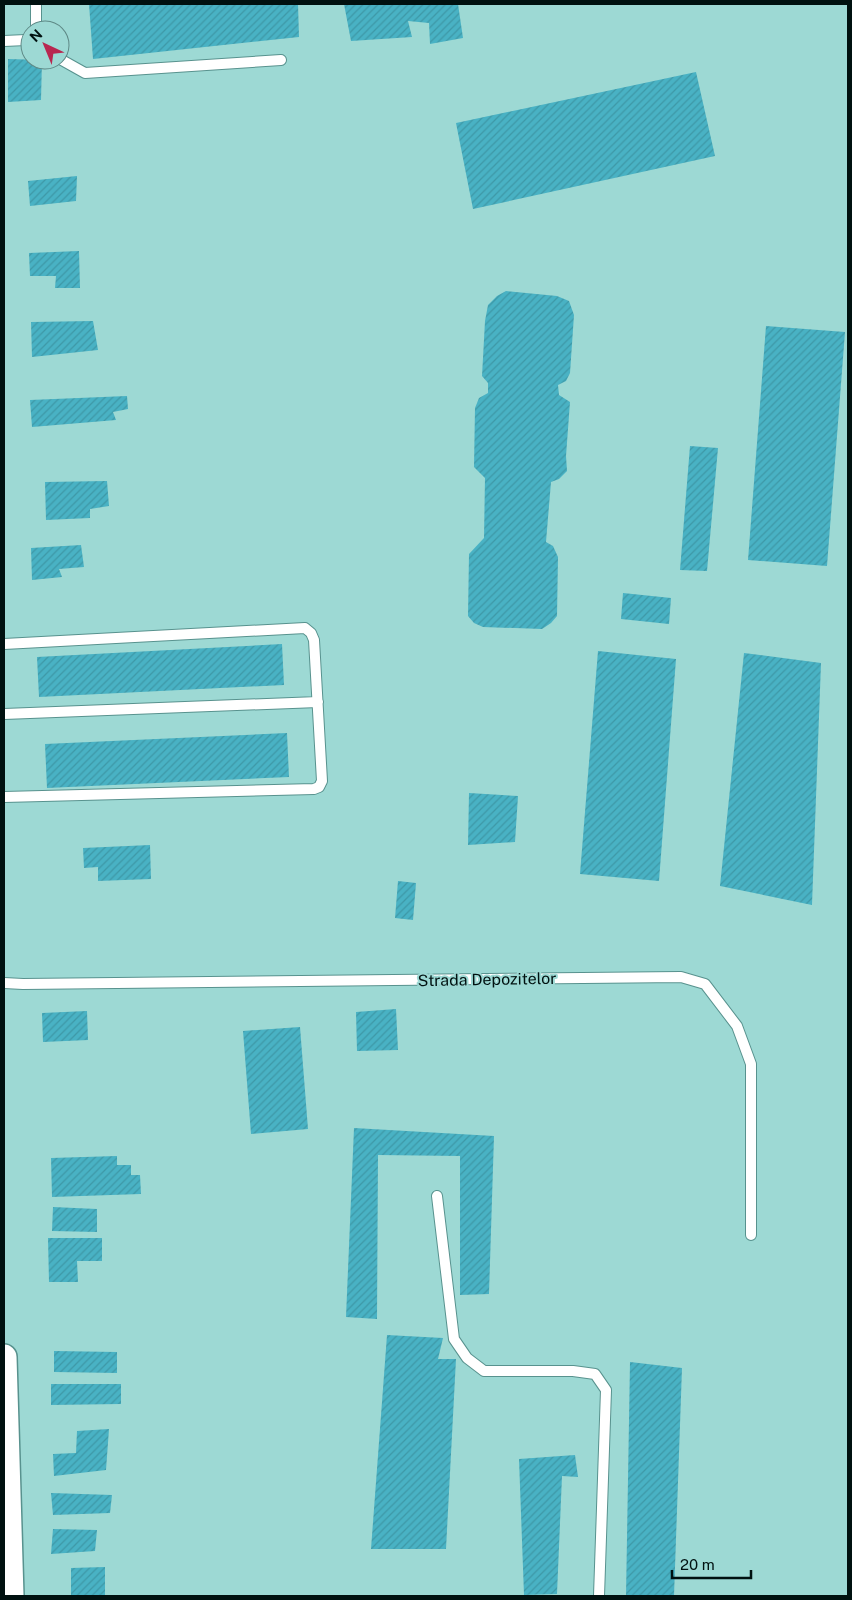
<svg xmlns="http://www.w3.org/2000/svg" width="852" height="1600" font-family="'Public Sans',sans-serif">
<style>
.building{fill:url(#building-hatch)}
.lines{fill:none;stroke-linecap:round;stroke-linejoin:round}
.service-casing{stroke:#58928e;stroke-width:12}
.tertiary-casing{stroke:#58928e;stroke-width:28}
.service{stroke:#fff;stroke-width:10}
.tertiary{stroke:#fff;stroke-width:25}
.labels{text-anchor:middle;stroke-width:4;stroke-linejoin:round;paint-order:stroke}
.street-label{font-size:16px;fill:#001110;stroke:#9dd9d4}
</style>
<defs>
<pattern id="building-hatch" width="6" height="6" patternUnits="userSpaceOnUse" patternTransform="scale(1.25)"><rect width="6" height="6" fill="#49b2c4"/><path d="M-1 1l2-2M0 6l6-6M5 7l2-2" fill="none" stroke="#3e98a7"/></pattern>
</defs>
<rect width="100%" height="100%" fill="#9dd9d4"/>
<!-- building -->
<path class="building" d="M89,4h209l1,33 -206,22z
M344,4h114l5,34 -33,6 -1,-21 -21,-2 4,16 -61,4z
M8,59l34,1 -1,40 -33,2z
M696,72l19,84 -242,53 -17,-86z
M77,176l-1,25 -46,5 -2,-25z
M79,251l1,37h-25l1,-12h-26l-1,-23z
M506,291l51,5 12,5 5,14 -4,58 -4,8 -8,4 1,10 11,7 -4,54 1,15 -8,8 -8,3 -5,60 7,4 5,11 -1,59 -6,7 -9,6 -59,-2 -9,-4 -6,-7 1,-62 15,-16 1,-60 -11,-11 1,-59 4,-10 9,-5v-10l-6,-7 3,-55 3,-16 9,-9z
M93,321l5,29 -66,7 -1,-35z
M766,326l79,6 -18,234 -79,-6z
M127,396l1,13 -15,3 3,8 -84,7 -2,-27z
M690,446l28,2 -11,123 -27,-1z
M107,481l2,25 -19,3v9l-44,2 -1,-38z
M81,545l3,22 -25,2 3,8 -30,3 -1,-32z
M623,593l48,5 -2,26 -48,-5z
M282,644l2,41 -245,12 -2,-40z
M598,651l78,8 -17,222 -79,-7z
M744,653l77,10 -9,242 -92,-19z
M287,733l2,44 -242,11 -2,-44z
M469,793l49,3 -3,46 -47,3z
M150,845l1,34 -53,2v-14l-14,1 -1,-20z
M398,881l18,2 -3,37 -18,-2z
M396,1009l2,41 -41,1 -1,-39z
M87,1011l1,29 -45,2 -1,-29z
M300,1027l8,102 -57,5 -8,-103z
M354,1128l140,8 -5,158 -29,1v-139l-82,-1 -1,164 -31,-2z
M117,1156v9h14v10h9l1,19 -89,3 -1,-39z
M53,1207l44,2v23l-45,-1z
M48,1238h54v23h-25l1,21h-29z
M387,1335l56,3 -5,21h18l-10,190h-75z
M54,1351l63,1v21l-63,-1z
M630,1362l52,6 -8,228h-48z
M51,1384h70v20l-70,1z
M109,1429l-3,41 -52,6 -1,-22 23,-1 1,-22z
M575,1455l3,22 -16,-1 -5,118 -33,1 -5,-136z
M51,1493l61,2 -2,18 -57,2z
M53,1529l44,1 -2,21 -44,3z
M105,1567v29h-34v-28z"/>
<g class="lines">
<!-- service casing -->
<g class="service-casing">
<path id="service" d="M36,4v26
M4,41l22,-1 4,2
M60,59l25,14 196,-13
M4,644l301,-16 6,5 3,7 8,141 -3,6 -5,2 -310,8
M4,714l314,-12
M4,983l19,1 658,-7 24,7 32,42 14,38v171
M437,1196l17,143 13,19 17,13h89l22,3 11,16 -7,206"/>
</g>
<!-- tertiary casing -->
<g class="tertiary-casing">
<path id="tertiary" d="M4,1357l7,239"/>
</g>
<!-- service -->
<use href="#service" class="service"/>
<!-- tertiary -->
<use href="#tertiary" class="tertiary"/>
</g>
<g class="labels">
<!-- street labels -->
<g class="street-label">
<text transform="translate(487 979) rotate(-1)" y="6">Strada Depozitelor</text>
</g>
</g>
<!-- border -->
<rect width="852" height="1600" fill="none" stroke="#001110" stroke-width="10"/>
<!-- north arrow -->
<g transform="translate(45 45) rotate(316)"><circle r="24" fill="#9dd9d4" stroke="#5e8986"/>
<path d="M0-4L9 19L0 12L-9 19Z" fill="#b82750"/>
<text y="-8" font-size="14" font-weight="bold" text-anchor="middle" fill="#001110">N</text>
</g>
<!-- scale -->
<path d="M672 1570v8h79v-8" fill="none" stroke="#001110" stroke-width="2.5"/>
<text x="680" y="1570" font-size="15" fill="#001110" stroke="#9dd9d4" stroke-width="4" paint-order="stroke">20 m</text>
</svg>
